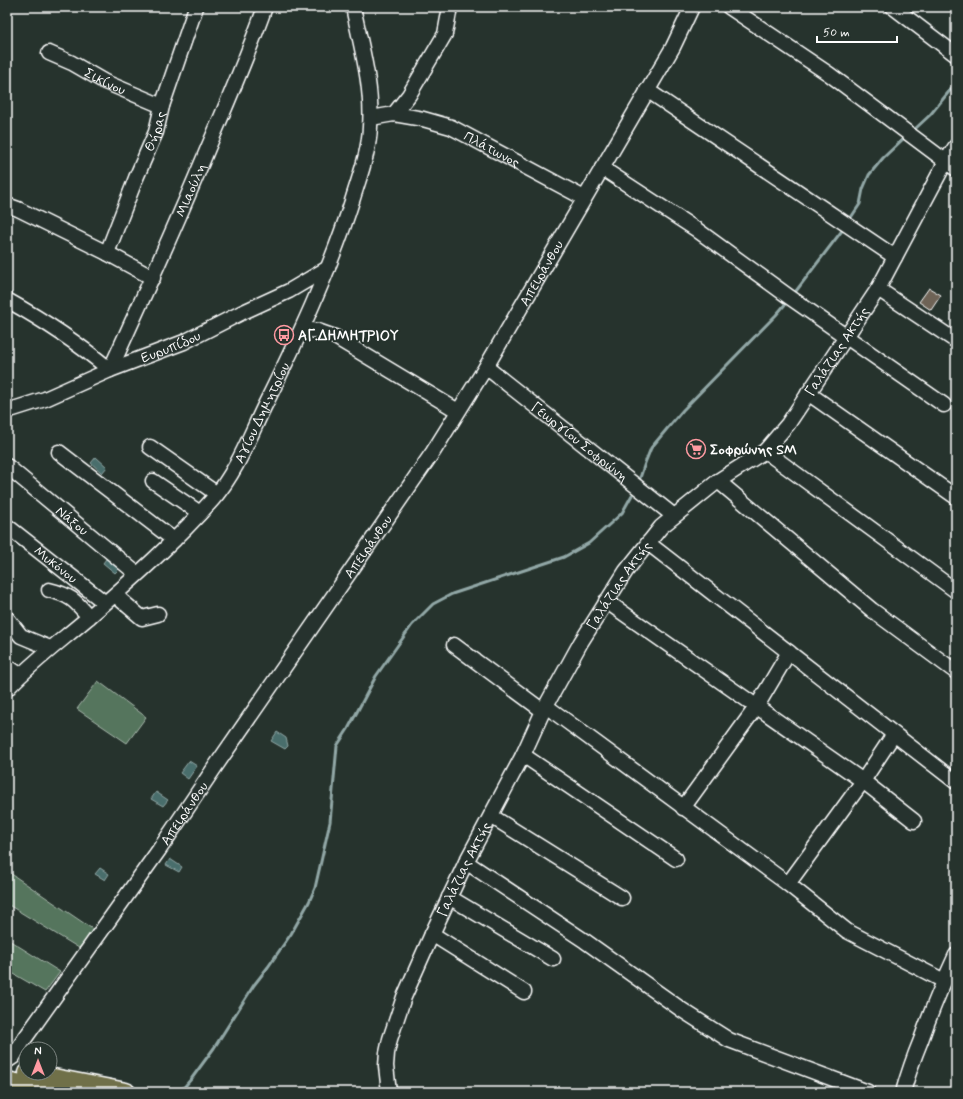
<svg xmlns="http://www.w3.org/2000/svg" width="963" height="1099" font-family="Mynerve,sans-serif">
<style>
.green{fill:#54745d;stroke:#aabaae}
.water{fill:#496e6c;stroke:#92a8a7}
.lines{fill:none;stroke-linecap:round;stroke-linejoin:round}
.stream{stroke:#92a8a7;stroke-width:3}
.building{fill:#6e6457;stroke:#fff}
.minor-casing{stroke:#fff;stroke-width:17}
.major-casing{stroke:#fff;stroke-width:21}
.minor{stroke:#26332d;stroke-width:14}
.major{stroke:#6f704a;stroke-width:18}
.labels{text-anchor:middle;stroke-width:4;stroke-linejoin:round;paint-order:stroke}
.street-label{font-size:14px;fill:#fff;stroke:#26332d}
.poi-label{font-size:14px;font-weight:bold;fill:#fff;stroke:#26332d;text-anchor:start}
</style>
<rect width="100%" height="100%" fill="#26332d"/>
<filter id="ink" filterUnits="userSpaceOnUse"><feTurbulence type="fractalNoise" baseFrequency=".025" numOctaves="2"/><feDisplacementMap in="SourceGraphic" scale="8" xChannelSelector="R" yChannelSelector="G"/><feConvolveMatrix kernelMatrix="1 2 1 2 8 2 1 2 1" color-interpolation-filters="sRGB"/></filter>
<g filter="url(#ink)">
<!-- green -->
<path class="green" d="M98,681l48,36 -19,26 -50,-34z
M7,871l87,59 -15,18 -72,-44z
M7,939l53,33 -15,20 -38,-22z"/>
<!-- water -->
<path class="water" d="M96,457l11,10 -5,6 -11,-10z
M106,559l13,10 -4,4 -12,-10z
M277,732l9,6 2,8 -3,3 -14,-8z
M189,761l8,5 -9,13 -8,-6z
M156,792l12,8 -5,6 -12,-7z
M170,859l12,8 -3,5 -13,-7z
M100,868l9,6 -4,6 -10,-6z"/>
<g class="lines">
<!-- stream -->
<path class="stream" d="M916,128l14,-13 26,-32
M848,222l12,-18 3,-15 6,-14 14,-17 19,-18
M793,295l51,-67
M639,481l6,-18 6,-15 15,-18 17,-20 93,-95 12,-14
M180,1092l12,-14 22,-30 40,-63 14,-18 23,-33 18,-32 6,-14 15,-66 7,-76 11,-17 28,-53 36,-51 21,-21 19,-10 112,-37 25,-14 33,-30 10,-18"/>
</g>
<!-- building -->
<path class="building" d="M929,288l12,7 -10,15 -12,-8z"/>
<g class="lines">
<!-- minor casing -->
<g class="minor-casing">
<g id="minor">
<path d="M729,7l100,67 127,95"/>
<path d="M893,7l63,48"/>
<path id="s1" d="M49,53l23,10 33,19 57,24"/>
<path d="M647,90l248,167"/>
<path id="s2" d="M394,114l29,5 28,8 133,71"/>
<path d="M371,118l23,-4 15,-19 36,-61 5,-27"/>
<path d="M602,168l95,62 91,66 156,109"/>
<path d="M7,205l11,4 89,44 46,25"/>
<path id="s3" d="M107,253l29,-75 20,-46 6,-26 34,-99"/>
<path d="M878,289l78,52"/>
<path id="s4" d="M7,300c36,20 71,43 103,70 34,-74 67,-147 98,-222 20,-47 40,-93 57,-141"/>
<path d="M303,329l15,2 17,6 123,74"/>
<path id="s5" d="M486,367l188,149"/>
<path d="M808,393l148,104"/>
<path id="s6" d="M7,411l38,-12 65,-29 74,-28 57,-29 48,-22 39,-23"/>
<path d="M150,447l67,47"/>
<path d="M765,451l191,140"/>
<path d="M59,452l115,88"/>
<path id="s7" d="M7,466l130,108"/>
<path d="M153,481l47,32"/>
<path d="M718,481l154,129 84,62"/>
<path id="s8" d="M7,526l97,76"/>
<path d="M648,543l308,239"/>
<path d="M49,590c21,5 26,10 40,27"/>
<path d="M115,595l27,23 16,-4"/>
<path d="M606,601l257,180 51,40"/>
<path d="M7,618l14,18 29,12"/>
<path d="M454,645l89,66"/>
<path d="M7,666l13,9"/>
<path id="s9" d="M7,689c25,-27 54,-48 82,-72 43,-37 86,-75 124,-118 23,-26 36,-61 51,-92 34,-68 66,-136 89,-209 7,-23 16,-46 17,-71 3,-40 -9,-81 -17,-120"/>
<path d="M546,706l242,178 59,47 97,50"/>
<path d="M523,755l153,104"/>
<path d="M683,808l74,-102 32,-54"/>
<path d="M491,816l131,82"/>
<path d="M466,862l119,79 97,69 47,30 139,52"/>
<path d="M788,884l75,-103 31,-47"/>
<path d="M449,897l104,62"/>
<path d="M432,934l92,58"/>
<path id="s10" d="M7,1061l6,-4 10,-16 136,-191 56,-83 218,-315 53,-85 187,-320 19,-40"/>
<path id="s11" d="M389,1092l-3,-26 1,-13 3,-14 14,-42 28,-63 34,-72 57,-107 20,-44 38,-69 45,-71 35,-44 57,-46 47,-30 23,-27 90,-135 68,-128 10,-15"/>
<path d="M903,1092c5,-18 11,-35 18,-52 10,-29 22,-57 35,-85"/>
</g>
</g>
<!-- major casing -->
<g class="major-casing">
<path id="major" d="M28,1073l98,19
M7,1081l38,8"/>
</g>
<!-- minor -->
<use href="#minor" class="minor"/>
<!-- major -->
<use href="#major" class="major"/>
</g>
</g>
<!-- icons -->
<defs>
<g id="bus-ring" transform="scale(1)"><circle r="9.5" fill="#26332d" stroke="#ff9aa2" stroke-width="1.5"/><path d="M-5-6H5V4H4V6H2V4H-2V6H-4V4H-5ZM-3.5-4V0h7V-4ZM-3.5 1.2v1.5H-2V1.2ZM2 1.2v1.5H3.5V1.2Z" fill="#ff9aa2"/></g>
<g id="supermarket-ring" transform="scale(1)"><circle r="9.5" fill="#26332d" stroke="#ff9aa2" stroke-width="1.5"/><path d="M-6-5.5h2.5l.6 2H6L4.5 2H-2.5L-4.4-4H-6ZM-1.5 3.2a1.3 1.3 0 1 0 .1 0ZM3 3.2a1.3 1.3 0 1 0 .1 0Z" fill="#ff9aa2"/></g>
</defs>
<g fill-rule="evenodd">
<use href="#bus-ring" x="284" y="335"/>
<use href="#supermarket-ring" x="696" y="449"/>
</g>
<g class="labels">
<!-- street labels -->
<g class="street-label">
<text dy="5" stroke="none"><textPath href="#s1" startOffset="63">Σικίνου</textPath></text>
<text dy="5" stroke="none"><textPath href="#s3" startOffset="131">Θήρας</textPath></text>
<text dy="5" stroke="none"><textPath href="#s2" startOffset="105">Πλάτωνος</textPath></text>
<text dy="5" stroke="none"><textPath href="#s4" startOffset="322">Μιαούλη</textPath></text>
<text dy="5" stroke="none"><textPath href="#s10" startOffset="953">Απειράνθου</textPath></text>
<text dy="5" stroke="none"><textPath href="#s6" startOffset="176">Ευρυπίδου</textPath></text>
<text dy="5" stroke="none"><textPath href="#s11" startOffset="887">Γαλάζιας Ακτής</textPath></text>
<text dy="5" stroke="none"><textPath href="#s9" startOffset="380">Αγίου Δημητρίου</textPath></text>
<text dy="5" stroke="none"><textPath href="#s5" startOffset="120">Γεωργίου Σοφρώνη</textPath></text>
<text dy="5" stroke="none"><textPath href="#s7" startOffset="85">Νάξου</textPath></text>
<text dy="5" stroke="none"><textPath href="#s10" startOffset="629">Απειράνθου</textPath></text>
<text dy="5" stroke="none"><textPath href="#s8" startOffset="62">Μυκόνου</textPath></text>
<text dy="5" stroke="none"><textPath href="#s11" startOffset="563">Γαλάζιας Ακτής</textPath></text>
<text dy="5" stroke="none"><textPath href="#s10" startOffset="305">Απειράνθου</textPath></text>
<text dy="5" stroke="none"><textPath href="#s11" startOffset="239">Γαλάζιας Ακτής</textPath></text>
</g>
<!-- poi labels -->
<g class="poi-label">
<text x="298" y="340">ΑΓ.ΔΗΜΗΤΡΙΟΥ</text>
<text x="710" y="454">Σοφρώνης SM</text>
</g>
</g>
<!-- margin -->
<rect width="963" height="1099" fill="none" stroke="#26332d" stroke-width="24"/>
<rect x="12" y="12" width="939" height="1075" fill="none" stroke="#fff" stroke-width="1.5" filter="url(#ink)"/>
<!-- north arrow -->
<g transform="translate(38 1061)"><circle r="19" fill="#26332d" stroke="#7d8581"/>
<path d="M0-3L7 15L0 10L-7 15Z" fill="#ff9aa2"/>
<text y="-6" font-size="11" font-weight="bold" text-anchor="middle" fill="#ffffff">N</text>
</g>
<!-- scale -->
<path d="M817 36v6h80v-6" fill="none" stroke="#ffffff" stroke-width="2"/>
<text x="823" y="36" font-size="12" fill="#ffffff" stroke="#26332d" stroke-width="3" paint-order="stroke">50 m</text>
</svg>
